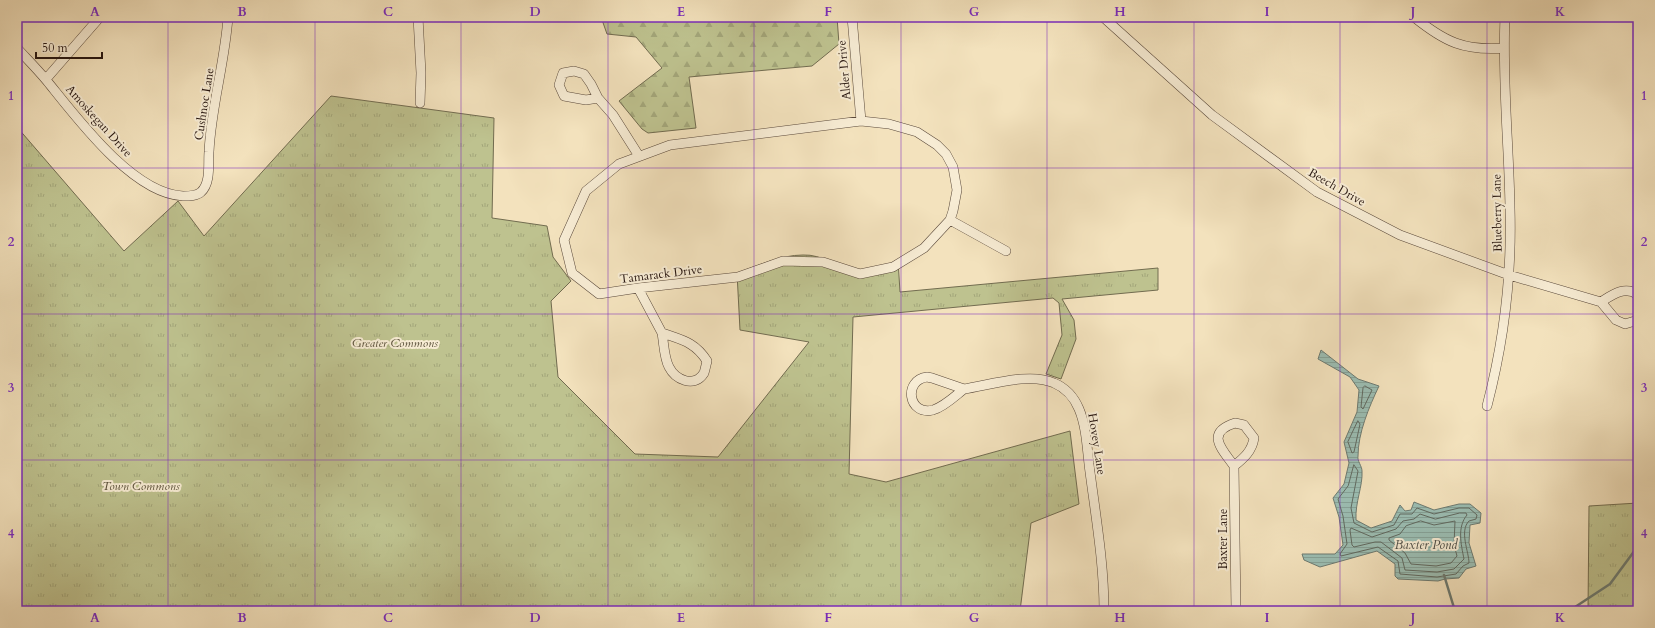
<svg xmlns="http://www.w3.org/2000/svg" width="1655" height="628" font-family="Cardo,serif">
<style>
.forest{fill:url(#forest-firs);stroke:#726c50}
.park{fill:url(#park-tufts);stroke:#726c50}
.water{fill:url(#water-rules);stroke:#6d7a71}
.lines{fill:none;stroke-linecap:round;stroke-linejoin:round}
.shore{stroke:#616a61;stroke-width:1}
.stream{stroke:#6d7a71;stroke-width:2.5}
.minor-casing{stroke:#5a493b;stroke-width:10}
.minor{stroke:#f7ecd4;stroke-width:9}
.grid{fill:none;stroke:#7b2cbf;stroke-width:1;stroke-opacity:0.55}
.labels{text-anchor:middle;stroke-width:4;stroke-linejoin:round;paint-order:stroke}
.street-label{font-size:12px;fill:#271610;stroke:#f7ecd4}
.park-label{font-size:12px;font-style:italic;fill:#5c523c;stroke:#f7ecd4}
.water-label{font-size:13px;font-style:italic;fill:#505049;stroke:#f7ecd4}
.neatline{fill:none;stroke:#7b2cbf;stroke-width:1.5}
.grid-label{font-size:13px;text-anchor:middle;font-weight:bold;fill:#7b2cbf}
</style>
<defs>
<pattern id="forest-firs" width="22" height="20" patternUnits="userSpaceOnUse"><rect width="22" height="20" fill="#bec28f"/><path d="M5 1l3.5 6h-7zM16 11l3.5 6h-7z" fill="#a3a67a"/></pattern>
<pattern id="park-tufts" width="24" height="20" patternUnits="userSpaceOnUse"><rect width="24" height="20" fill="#bec28f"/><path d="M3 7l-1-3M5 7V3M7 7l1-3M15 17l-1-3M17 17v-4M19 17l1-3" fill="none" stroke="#a3a67a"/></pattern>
<pattern id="water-rules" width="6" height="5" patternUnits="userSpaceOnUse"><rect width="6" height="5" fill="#9bbdb2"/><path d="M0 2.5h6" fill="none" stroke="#86a298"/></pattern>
</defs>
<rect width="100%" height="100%" fill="#f3e2bd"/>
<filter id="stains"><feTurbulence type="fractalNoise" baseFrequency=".005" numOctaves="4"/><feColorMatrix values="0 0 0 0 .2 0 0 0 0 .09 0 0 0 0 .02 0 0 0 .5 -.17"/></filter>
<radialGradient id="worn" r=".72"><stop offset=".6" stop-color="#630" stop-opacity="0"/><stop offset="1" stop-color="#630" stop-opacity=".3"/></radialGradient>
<!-- forest -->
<path class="forest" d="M601,17h236l2,27 -27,22 -123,11 7,51 -48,5 -6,-4 -23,-28 43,-33 -26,-31 -29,-3z"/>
<!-- park -->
<path class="park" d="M331,96l163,22 -2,100 55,8 6,31 18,24 -20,20 7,76 77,77 83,3 91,-115 -69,-12 -3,-57c21,-7 43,-18 66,-18 19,-1 35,13 53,15 15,2 29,-4 42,-10l2,32 258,-24v22l-96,9 12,21 2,19 -15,40 -15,-5 16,-39 -3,-32 -6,-5 -200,19 -4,157 37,8 184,-51 9,73 -48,19 -11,88h-1003v-484l107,124 54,-50 26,35z
M1638,503v108h-50l1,-105z"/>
<!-- water -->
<path class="water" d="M1321,350l37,29 21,7c-10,21 -21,47 -21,70 -1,5 4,10 4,15 1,15 -7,31 -6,49l15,8 21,-7 8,-16 5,6 6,-1 3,-8 20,8 25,-6h11l11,9 -1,10 -10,2 -1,18 7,23 -10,3 -7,9 -14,1 -7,2 -40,-2 -3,-3v-12l-18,-13 -57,16 -16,-7 -2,-6h33l8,-9 -4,-28 -6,-19 11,-14 5,-21 -5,-21 13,-30 2,-22 -9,-13 -32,-18z"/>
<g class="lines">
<!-- shore -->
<path class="shore" d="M1365,386l7,4 -9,19 -2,-2 2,-19z
M1358,421l2,3 -6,28 -2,1 -4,-11z
M1354,465l4,6 -7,37 3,15 18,9 22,-7 6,-11h12l5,-6 17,6 25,-6h10l8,7 -1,4 -7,2c-10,10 0,31 0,42l-6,3 -7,8 -19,3 -37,-3 -2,-13 -20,-14 -37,9 -1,-2 7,-10 -4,-28 -5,-17 10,-13z
M1460,513h6l1,2c-10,12 -6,29 -3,44l-10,10 -17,3 -32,-2 -3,-12 -21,-16h-6l-21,5 -2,-2 -2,-15 1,-2 21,9 24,-8 7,-8 11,-2 6,-5 15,5z
M1421,521l13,4 21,-4 -1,24 3,11 -6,7 -15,3 -25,-2 -6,-11 -16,-13v-2l11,-4 6,-8z"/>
<!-- stream -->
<path class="stream" d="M1444,575l11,36
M1569,611l41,-27 28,-38"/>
<!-- minor casing -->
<g class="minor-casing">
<path id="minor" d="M418,17l3,56 -1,30
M852,17l9,104
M1103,17l109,98 105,77 83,43 109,40 92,27
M1414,17c31,25 50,34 90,31
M17,48c10,11 21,22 30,33 30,37 86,113 136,115 6,0 14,0 18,-4 10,-9 7,-28 8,-40 2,-45 16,-90 19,-135
M46,79l54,-62
M598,98l-12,2 -22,-4 -5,-11 4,-12 11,-2 10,3 7,10 7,14 15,17 26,41
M861,121l28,3 28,8 20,13 9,9 7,13 4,23 -4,21 -3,9 -26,28 -31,19 -33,7 -37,-12 -40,-1 -45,16 -100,11 -39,6 -27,-21 -8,-33 22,-49 33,-27 51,-19z
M950,220l56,31
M638,288l24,45c20,7 33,9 45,28 -1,4 -2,9 -3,12 -10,16 -29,6 -35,-6 -5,-9 -5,-23 -7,-34
M1638,295c-13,-10 -26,0 -37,7l15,18 9,4 13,-4
M927,377l5,1 32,11c-9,7 -20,18 -31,21 -25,6 -30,-30 -6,-33z
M964,389c26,-4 66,-17 90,-6 12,5 20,14 25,26 8,19 8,42 11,63 6,46 14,92 14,139
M1487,406c17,-65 25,-131 23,-198 -1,-64 -8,-127 -5,-191
M1235,423l9,2 10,13c-2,13 -10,20 -20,28 -11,-16 -30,-33 1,-43z
M1234,466l2,145"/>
</g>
<!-- minor -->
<use href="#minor" class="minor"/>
</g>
<!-- grid -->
<path class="grid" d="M168,17v594M315,17v594M461,17v594M608,17v594M754,17v594M901,17v594M1047,17v594M1194,17v594M1340,17v594M1487,17v594M17,168h1621M17,314h1621M17,460h1621"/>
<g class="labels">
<!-- street labels -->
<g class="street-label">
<text transform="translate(844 70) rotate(-95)" y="4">Alder Drive</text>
<text transform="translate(204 104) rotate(-81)" y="4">Cushnoc Lane</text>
<text transform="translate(99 121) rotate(48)" y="4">Amoskegan Drive</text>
<text transform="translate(1337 187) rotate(30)" y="4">Beech Drive</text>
<text transform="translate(1497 213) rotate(-91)" y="4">Blueberry Lane</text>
<text transform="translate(661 274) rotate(-7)" y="4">Tamarack Drive</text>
<text transform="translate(1097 444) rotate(81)" y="4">Hovey Lane</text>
<text transform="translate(1223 539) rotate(-90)" y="4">Baxter Lane</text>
</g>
<!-- park labels -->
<g class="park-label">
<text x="395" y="347">Greater Commons</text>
<text x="141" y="490">Town Commons</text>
</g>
<!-- water labels -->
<g class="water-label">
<text x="1426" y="549">Baxter Pond</text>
</g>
</g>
<!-- margin -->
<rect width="1655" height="628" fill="none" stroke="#f3e2bd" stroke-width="44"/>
<!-- scale -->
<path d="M36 52v6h66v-6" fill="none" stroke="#271610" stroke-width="2"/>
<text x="42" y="52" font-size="12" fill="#271610" stroke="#f7ecd4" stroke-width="3" paint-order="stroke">50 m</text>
<rect x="22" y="22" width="1611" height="584" class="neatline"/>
<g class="grid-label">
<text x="95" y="16">A</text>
<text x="242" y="16">B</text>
<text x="388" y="16">C</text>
<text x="535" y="16">D</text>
<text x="681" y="16">E</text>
<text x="828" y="16">F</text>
<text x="974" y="16">G</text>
<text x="1120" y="16">H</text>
<text x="1267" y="16">I</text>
<text x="1413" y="16">J</text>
<text x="1560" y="16">K</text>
<text x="11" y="100">1</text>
<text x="1644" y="100">1</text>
<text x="11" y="246">2</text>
<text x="1644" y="246">2</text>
<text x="11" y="392">3</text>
<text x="1644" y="392">3</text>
<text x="11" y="538">4</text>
<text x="1644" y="538">4</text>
<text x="95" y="622">A</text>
<text x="242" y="622">B</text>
<text x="388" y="622">C</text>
<text x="535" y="622">D</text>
<text x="681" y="622">E</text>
<text x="828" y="622">F</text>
<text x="974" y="622">G</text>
<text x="1120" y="622">H</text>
<text x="1267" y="622">I</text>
<text x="1413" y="622">J</text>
<text x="1560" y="622">K</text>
</g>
<rect width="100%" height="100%" filter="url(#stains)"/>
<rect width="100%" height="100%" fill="url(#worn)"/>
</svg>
